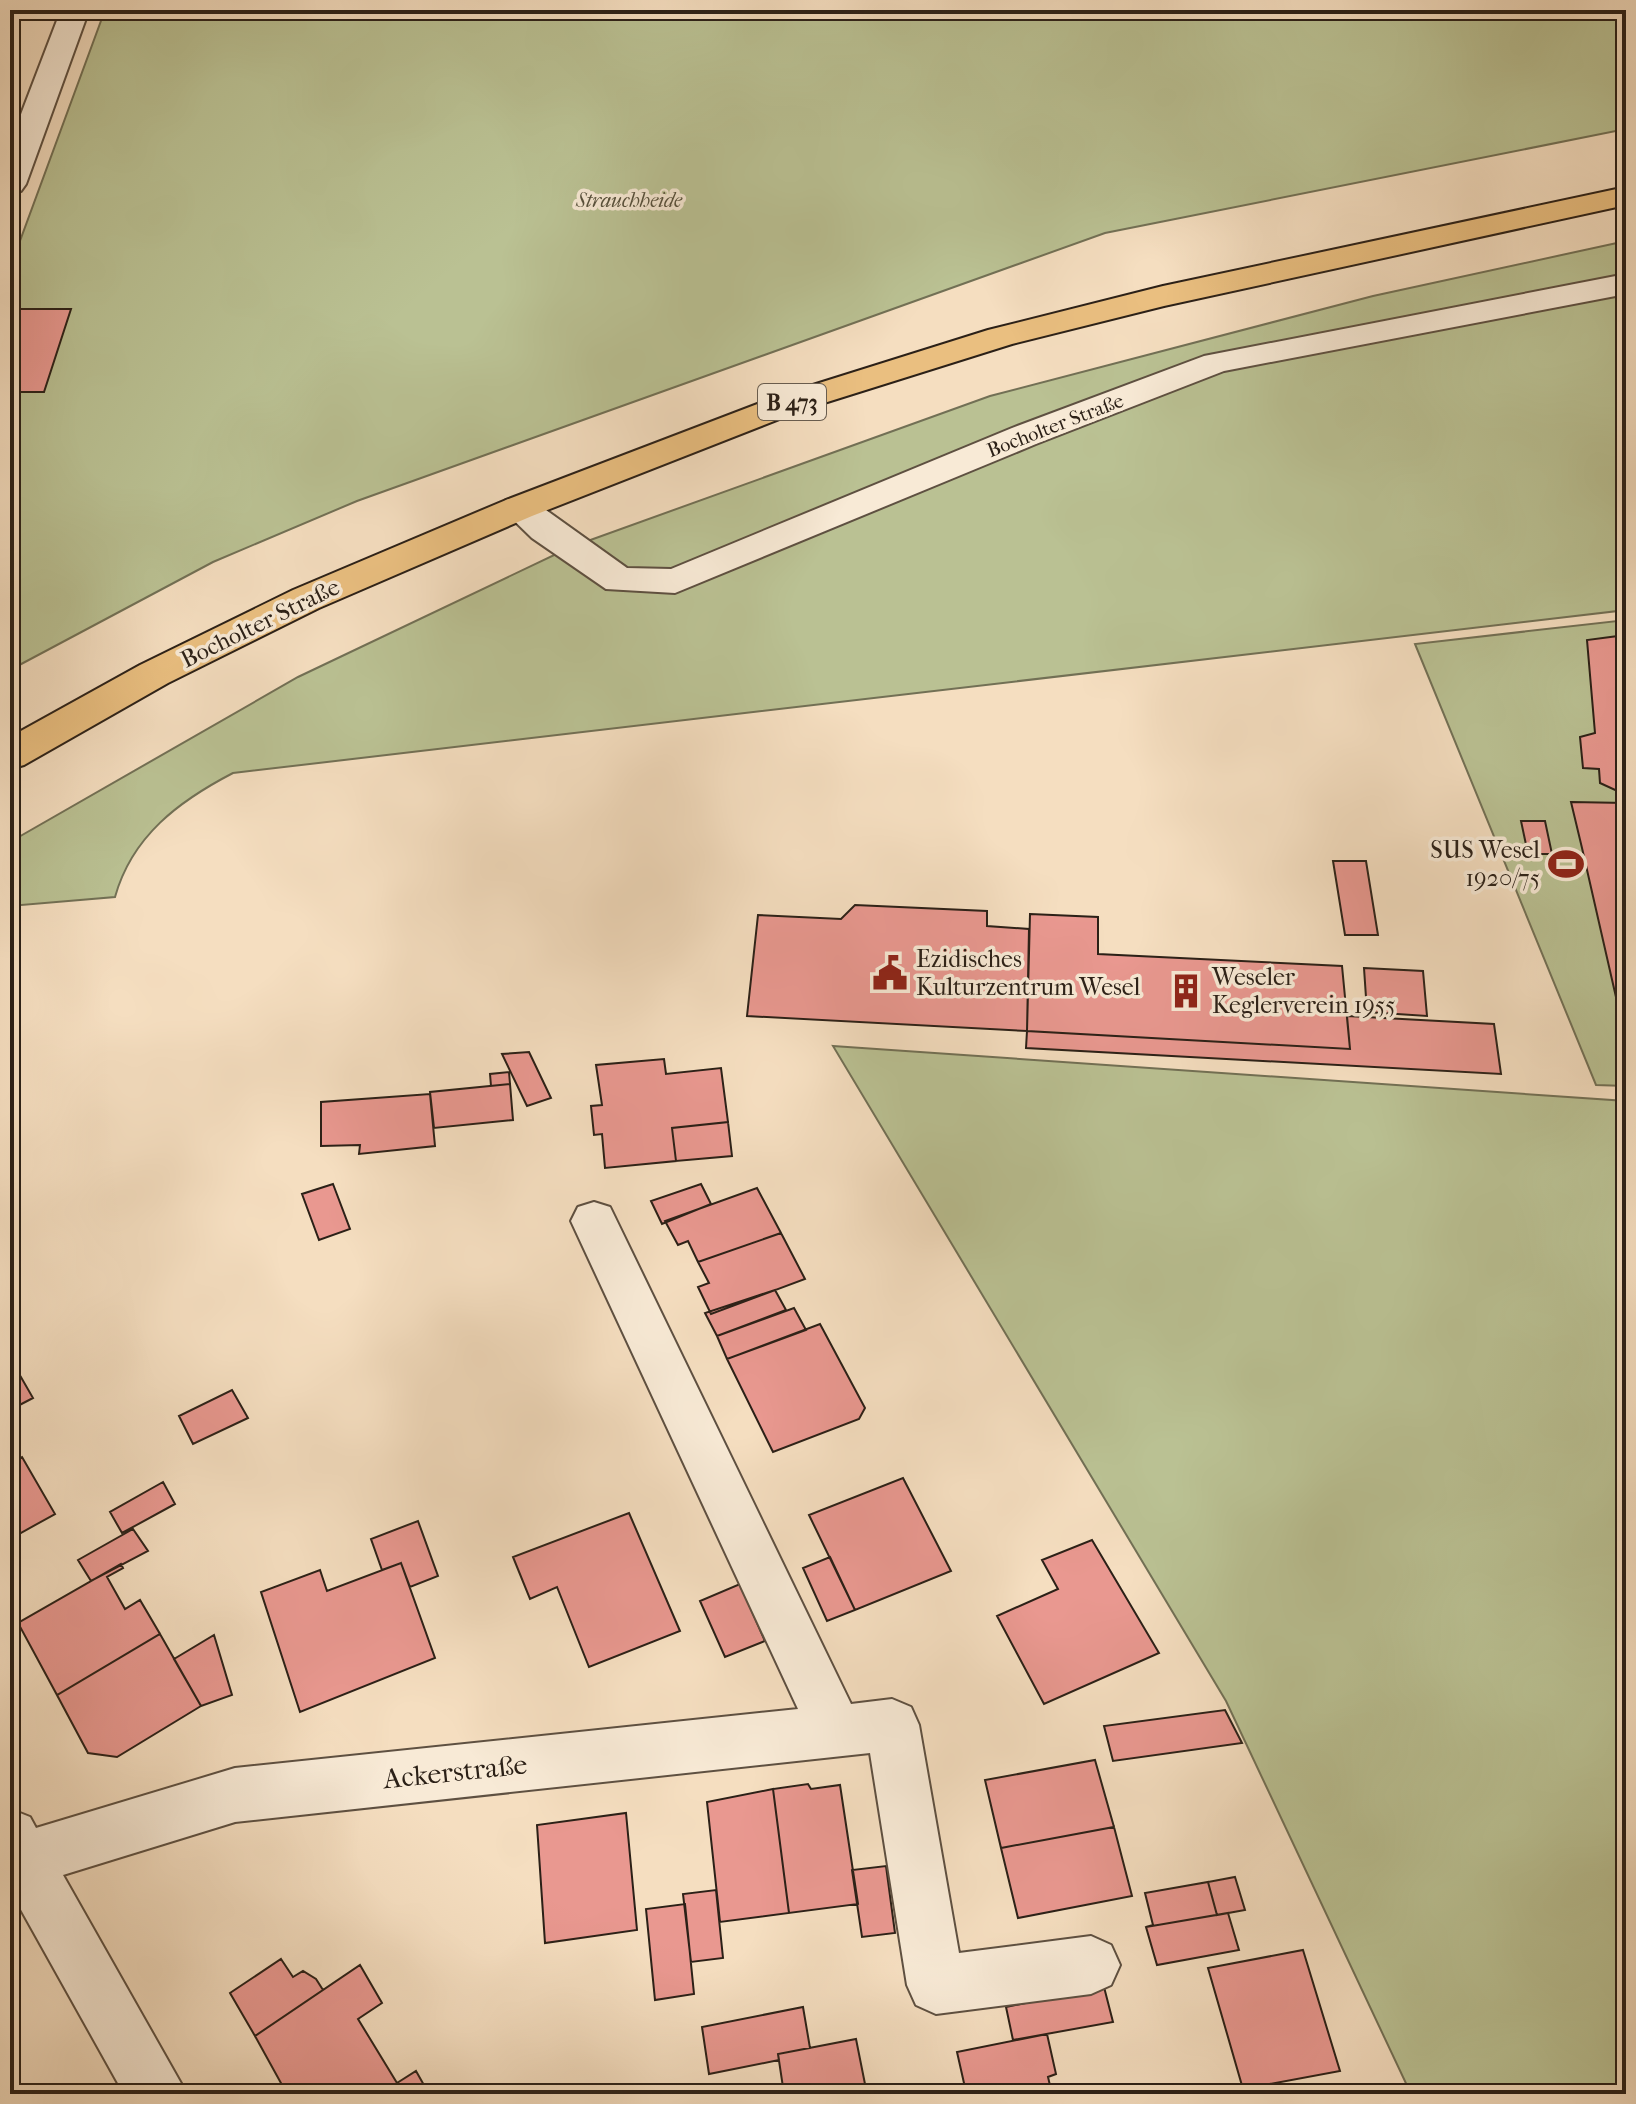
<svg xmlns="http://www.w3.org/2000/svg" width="1636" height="2104" font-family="'IM FELL French Canon',serif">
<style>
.green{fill:#bac193;stroke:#727055;stroke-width:2}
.building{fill:#e99890;stroke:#2b2017;stroke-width:2}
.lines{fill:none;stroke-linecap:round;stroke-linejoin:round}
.minor-casing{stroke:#5e5041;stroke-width:4}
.major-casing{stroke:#2b2017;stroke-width:4}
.minor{fill:#f8ead6;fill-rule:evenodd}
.major{fill:#eabf80;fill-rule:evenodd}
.labels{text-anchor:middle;stroke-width:7;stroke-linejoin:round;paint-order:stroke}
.far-park-label{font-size:20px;font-style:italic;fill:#56503c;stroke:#f8ead6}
.far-street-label{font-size:20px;fill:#2b2017;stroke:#f8ead6}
.shield{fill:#f8ead6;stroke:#685d50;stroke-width:2}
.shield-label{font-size:22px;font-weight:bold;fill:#2b2017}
.street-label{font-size:24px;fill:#2b2017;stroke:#f8ead6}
.poi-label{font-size:24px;fill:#2b2017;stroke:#f8ead6;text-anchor:start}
.near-street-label{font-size:28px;fill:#2b2017;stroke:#f8ead6}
</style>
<rect width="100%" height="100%" fill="#f5dec0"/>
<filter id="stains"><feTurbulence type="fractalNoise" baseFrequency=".0025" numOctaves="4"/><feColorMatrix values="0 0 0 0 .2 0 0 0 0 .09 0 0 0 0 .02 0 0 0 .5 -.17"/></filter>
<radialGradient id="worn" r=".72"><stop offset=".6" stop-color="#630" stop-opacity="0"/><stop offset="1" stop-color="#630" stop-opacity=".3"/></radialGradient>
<!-- green -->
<path class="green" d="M105,10h1521v119l-521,104 -748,268 -144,61 -203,108v-402z
M1626,241v369l-1393,163c-54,28 -101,63 -118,124l-105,9v-64l288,-165 273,-130 419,-151 383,-100z
M1626,620v466l-30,-1 -181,-441z
M833,1046l793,55v993h-215l-185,-393z"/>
<!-- building -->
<path class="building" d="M14,309h57l-27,83h-34v-73z
M1626,635v160l-26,-12 -1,-14 -16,-1 -3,-31 15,-4 -8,-93z
M1571,802l55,1v238l-44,-193z
M1521,821h24l7,33h-24z
M1333,861h33l12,74h-33z
M855,905l132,6v15l42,3 -2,102 -280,-15 11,-101 83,4z
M1030,914l68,3v37l244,12 8,83 -323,-18z
M1364,968l59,3 4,45 -60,-4z
M1347,1016l147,8 7,50 -475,-26 1,-17 323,18z
M529,1052l22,46 -24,8 -25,-52z
M664,1059l2,15 55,-6 7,54 -56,6 4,33 -71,7 -3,-34 -8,1 -3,-29 11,-1 -6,-40z
M509,1072l1,12 -19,2 -1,-12z
M510,1084l3,36 -79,8 -4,-36z
M430,1094l5,52 -76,8 1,-9 -39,1v-44z
M728,1122l4,34 -56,5 -4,-33z
M333,1184l17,45 -31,11 -17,-46z
M701,1184l10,20 -49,20 -11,-23z
M757,1188l24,45 -83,29 -10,-21 -10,4 -13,-24z
M781,1233l24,46 -94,35 -13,-27 11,-4 -11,-21z
M775,1290l11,20 -69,26 -12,-23z
M794,1308l12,22 -79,29 -10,-23z
M820,1324l45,84 -6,11 -86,33 -46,-93z
M10,1358l23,40 -23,12z
M232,1390l16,28 -55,26 -14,-28z
M22,1457l33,57 -45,25v-75z
M903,1478l48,93 -96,39 -46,-95z
M163,1482l12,22 -53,29 -12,-21z
M629,1513l51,118 -91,36 -32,-80 -27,12 -17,-42z
M418,1521l20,55 -28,11 -9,-24 -19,7 -11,-31z
M133,1529l15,22 -57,30 -13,-21z
M1092,1540l67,113 -115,51 -47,-88 61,-27 -16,-29z
M830,1557l25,53 -28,11 -24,-53z
M401,1563l34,95 -135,54 -39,-120 59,-22 7,21z
M121,1564l2,4 -16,9 18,32 15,-9 20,34 -103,61 -39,-72z
M740,1584l25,57 -40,16 -25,-56z
M160,1634l41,72 -84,51 -29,-4 -31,-58z
M214,1635l18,60 -31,11 -27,-47z
M1225,1710l17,33 -129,18 -9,-35z
M1095,1760l19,67 -113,21 -16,-68z
M808,1784l3,5 29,-4 18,119 -69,9 -16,-124z
M773,1789l16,124 -69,9 -13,-120z
M626,1813l11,117 -92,13 -8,-118z
M1114,1827l18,69 -114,22 -17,-70z
M886,1866l9,67 -33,4 -10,-67z
M1235,1877l10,33 -28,5 -9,-33z
M1208,1882l9,33 -71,12 7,-2 -8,-32z
M716,1890l7,68 -32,4 -8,-68z
M685,1904l9,90 -39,6 -9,-91z
M1228,1913l11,37 -82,15 -11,-38z
M1303,1950l37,121 -97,18 -35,-121z
M281,1959l12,18 10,-6 13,8 7,11 -68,46 -25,-43z
M360,1965l22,38 -24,16 39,64 -15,11h-95l-32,-58z
M1104,1987l9,35 -100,18 -7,-33z
M803,2007l7,41 -32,6 1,6 -70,14 -7,-47z
M1047,2034l9,40 -8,3 4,17 -86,-2 -9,-40z
M856,2039l11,55h-83l-6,-40z
M416,2071l13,23h-47l15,-11z"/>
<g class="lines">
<!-- minor casing -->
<g class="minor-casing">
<path id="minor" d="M61,10h28l-63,174 -5,7 -11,2v-50z
M1626,274v20l-402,77 -188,73 -361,149 -69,-4 -74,-51 -31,-30 5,-8 13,-3 13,3 95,68 44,1 341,-141 192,-72z
M594,1202l16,5 241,497 41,-5 19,8 8,18 40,228 132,-17 20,9 9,20 -9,20 -20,9 -155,20 -20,-9 -9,-20 -37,-232 -635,69 -172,53 124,219h-63l-114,-204v-81l20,8 6,11 199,-60 563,-59 -227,-488 7,-14z"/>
</g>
<!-- major casing -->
<g class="major-casing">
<path id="major" d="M1626,187v18l-462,101 -152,38 -207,65 -273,107 -213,92 -151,75 -144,82 -14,4v-32l130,-72 153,-75 213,-90 275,-105 207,-65 175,-44z"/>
</g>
<!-- minor -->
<use href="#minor" class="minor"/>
<!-- major -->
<use href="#major" class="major"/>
</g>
<!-- icons -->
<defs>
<g id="stadium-bare" transform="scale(2.76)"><path d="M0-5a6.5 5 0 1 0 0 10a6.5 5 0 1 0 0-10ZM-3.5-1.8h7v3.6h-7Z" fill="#8f2418" stroke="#f8ead6" stroke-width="2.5" paint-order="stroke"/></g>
<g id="civic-bare" transform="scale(2.76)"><path d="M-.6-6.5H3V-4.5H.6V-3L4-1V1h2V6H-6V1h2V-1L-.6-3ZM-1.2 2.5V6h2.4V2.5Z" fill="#8f2418" stroke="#f8ead6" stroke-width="2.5" paint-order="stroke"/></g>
<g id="building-bare" transform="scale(2.76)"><path d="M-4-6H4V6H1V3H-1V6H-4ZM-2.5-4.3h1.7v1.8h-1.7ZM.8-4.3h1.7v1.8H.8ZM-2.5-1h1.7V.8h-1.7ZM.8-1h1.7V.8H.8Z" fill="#8f2418" stroke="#f8ead6" stroke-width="2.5" paint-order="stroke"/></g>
</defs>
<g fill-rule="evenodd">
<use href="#stadium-bare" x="1566" y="864"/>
<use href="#civic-bare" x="890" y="973"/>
<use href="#building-bare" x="1186" y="991"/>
</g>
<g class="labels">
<!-- far-park labels -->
<g class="far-park-label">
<text x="629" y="207">Strauchheide</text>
</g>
<!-- far-street labels -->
<g class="far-street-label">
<text transform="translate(1055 425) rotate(-21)" y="7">Bocholter Straße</text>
</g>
<!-- shield labels -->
<rect class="shield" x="758" y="384" width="68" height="36" rx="6"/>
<g class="shield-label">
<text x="792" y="410">B 473</text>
</g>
<!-- street labels -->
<g class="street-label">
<text transform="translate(260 623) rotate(-26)" y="8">Bocholter Straße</text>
</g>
<!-- poi labels -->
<g class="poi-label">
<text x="1540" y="858" text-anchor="end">SUS Wesel<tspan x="1540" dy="28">1920/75</tspan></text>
<text x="916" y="967">Ezidisches<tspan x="916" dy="28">Kulturzentrum Wesel</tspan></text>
<text x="1212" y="985">Weseler<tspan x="1212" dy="28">Keglerverein 1955</tspan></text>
</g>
<!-- near-street labels -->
<g class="near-street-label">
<text transform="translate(455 1771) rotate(-6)" y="10">Ackerstraße</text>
</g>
</g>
<!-- margin -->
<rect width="1636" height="2104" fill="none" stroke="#f5dec0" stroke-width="40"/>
<rect x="12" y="12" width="1612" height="2080" fill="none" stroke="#2b2017" stroke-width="4"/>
<rect x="20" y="20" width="1596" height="2064" fill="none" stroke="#2b2017" stroke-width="2"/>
<rect width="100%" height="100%" filter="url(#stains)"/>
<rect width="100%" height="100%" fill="url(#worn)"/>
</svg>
